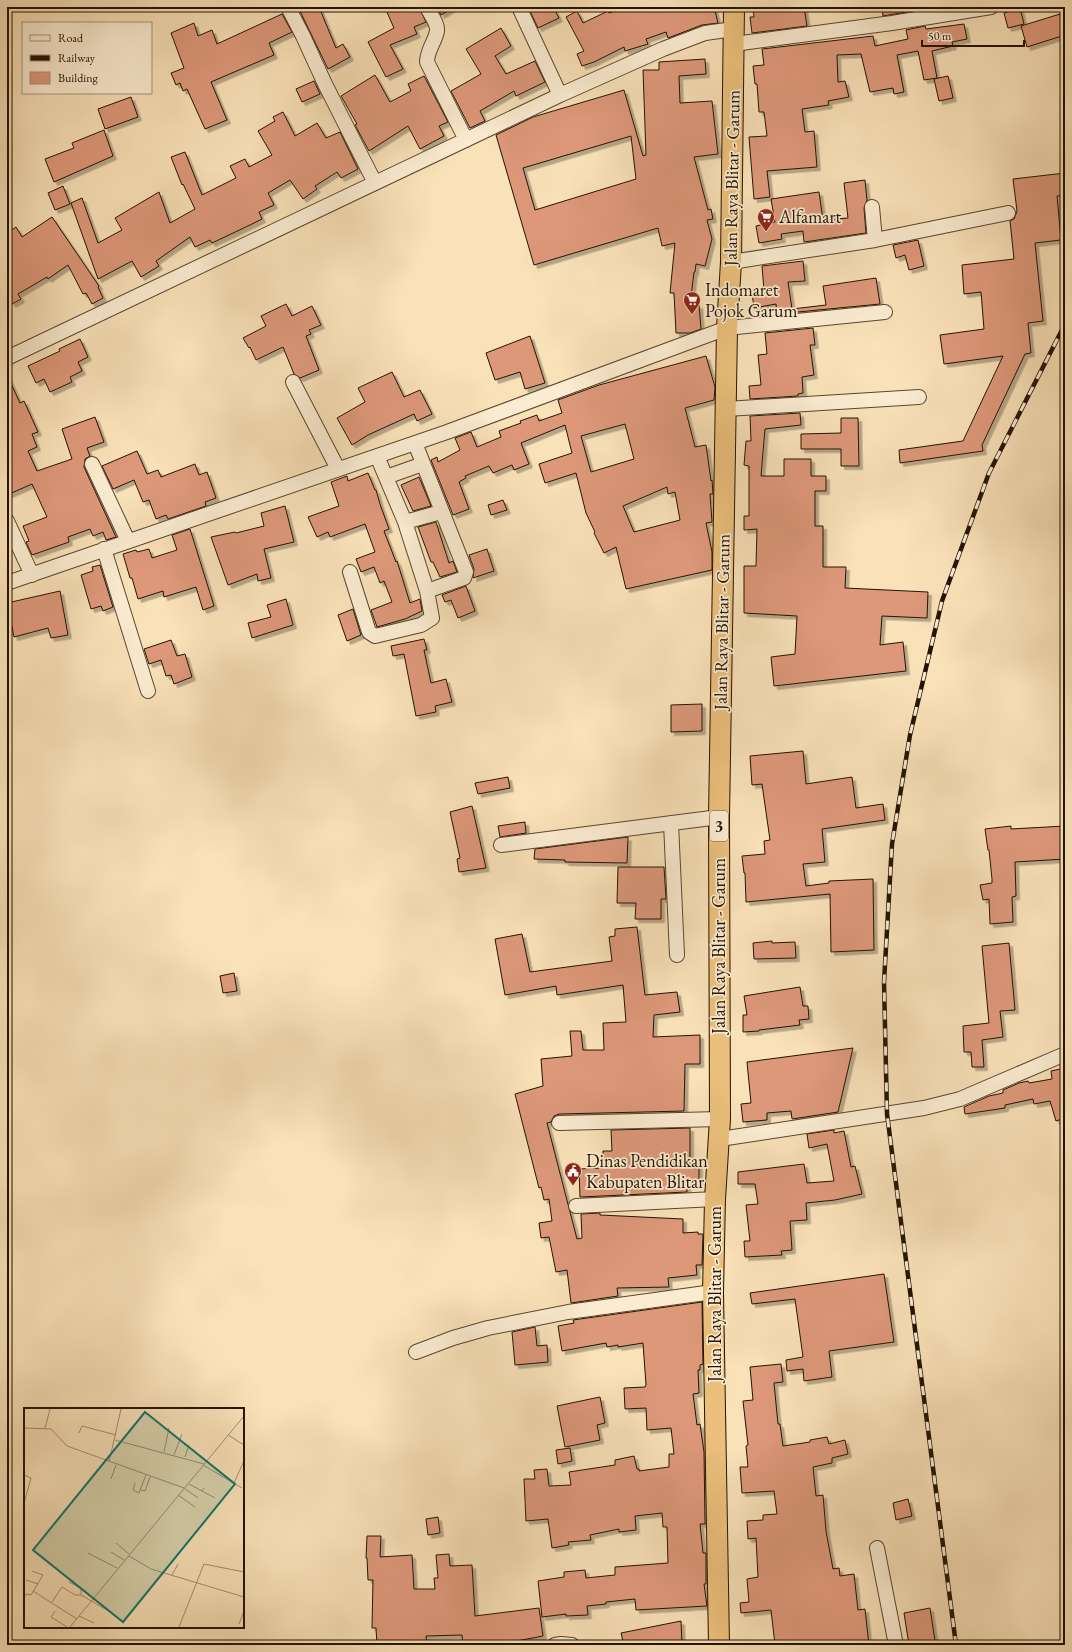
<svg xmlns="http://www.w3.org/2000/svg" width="1072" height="1652" font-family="'EB Garamond',serif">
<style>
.building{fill:#dd987a;stroke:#231300;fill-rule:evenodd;filter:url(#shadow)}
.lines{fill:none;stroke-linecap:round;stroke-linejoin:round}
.minor-casing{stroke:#58462e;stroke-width:16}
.highway-casing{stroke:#231300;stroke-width:22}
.minor{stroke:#fbecd1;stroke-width:14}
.highway{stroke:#ecc07c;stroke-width:20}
.rail-casing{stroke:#231300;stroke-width:4.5}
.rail{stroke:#fbecd1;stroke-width:3;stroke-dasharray:9;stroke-linecap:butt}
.labels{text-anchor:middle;stroke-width:3.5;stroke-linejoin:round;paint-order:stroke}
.shield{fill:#fbecd1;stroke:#64543f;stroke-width:1}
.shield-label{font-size:17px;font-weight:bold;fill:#231300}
.street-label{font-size:18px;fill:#231300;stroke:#fbecd1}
.poi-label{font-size:18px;fill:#231300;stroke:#fbecd1;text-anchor:start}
.inset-road{fill:none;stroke:#a38f6e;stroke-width:1}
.view{fill:#0f766e;fill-opacity:0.15;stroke:#0f766e;stroke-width:2}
.inset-edge{fill:none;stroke:#231300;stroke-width:2}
</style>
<defs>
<filter id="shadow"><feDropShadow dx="3.5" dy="3.5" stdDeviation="0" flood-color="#0004"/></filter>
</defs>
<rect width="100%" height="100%" fill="#f9e1b8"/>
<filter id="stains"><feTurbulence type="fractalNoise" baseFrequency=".005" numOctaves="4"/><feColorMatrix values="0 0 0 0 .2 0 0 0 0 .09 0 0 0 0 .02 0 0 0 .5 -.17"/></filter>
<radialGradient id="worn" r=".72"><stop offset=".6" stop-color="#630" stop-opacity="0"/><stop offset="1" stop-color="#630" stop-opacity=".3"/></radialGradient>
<!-- building -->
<path class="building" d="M298,7h21l17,41 7,-4 7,13 -22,12z
M393,7h26l7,15 -12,5 3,7 -27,11 13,24 -17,8 -18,-35 26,-14 -8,-18z
M437,7h17l-13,8z
M528,7h25l6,11 -21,10z
M627,7h87l4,16 -16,2 -34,13 -2,-6 -20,7 2,5 -23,7 -1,-4 -30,15 -12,4 -5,-12 7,-3 -18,-34 11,-6 6,12 25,-12 1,2z
M753,7h51l3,19 -55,7 -2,-16h4z
M882,7h35v3l-34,6z
M1020,8l4,16 -16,4 -4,-15z
M282,14l10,18 -23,11 5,12 -63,27 16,38 -22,9 -18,-40 -4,2 -3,-8 -4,2 -5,-12 13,-5 -13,-35 23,-10 4,13 14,-6 5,14z
M1060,14l5,21 -38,12 -6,-21z
M964,24l3,15 -15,3 1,4 -21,5 5,27 -13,2 -6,-29 -21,4 7,37 -10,2 -1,-6 -23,4 -9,-38 -24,1 1,27 7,-1 4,16 -21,4 1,4 -27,4 3,23 9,-1 3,36 -50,4 3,26 -16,2 -5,-62 18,-1 -3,-24h-5l-2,-28h-2l-2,-18 11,-1 -2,-16 111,-13 2,10 33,-7 -2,-9 19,-4 1,3z
M501,28l10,18 -16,10 11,18 29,-13 10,21 -29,14 -2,-5 -34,20 5,10 -15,7 -19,-37 30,-17 -15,-25z
M705,59l1,15 -27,2 1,27 32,-2 6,53 -24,3 14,53 3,-1 2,10 -6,1 5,19 -7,27 -9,-2 -1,8h-1l-4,33h9l2,24 -11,4h-14l-2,-40h-4l5,-50 -13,3 -4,-18 -124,37 -38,-130 37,-18 91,-27 19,66 3,-1 -3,-85h16v-8zM631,136l5,43 -101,31 -12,-42z
M375,75l15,27 21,-11 -3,-7 16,-8 24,46 -9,4 5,10 -24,13 -12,-23 -39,25 -14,-26 2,-1 -16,-28z
M948,76l5,22 -14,3 -5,-22z
M314,81l6,13 -18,8 -6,-13z
M131,97l7,20 -33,12 -7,-20z
M283,112l12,24 22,-13 9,15 14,-6 18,37 -17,9 -4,-6 -22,14 2,3 -14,10 -13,-19 -22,13 6,12 -15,7 3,7 -12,6 -38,18 -2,-3 -15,7 -5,-10 -34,24 3,5 -18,11 -9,-16 -34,18 -27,-76 11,-5 16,45 24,-13 -7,-12 44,-26 11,31 25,-14 -12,-25 -1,1 -11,-28 14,-5 17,43 34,-17 -6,-12 15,-7 4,8 23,-12 -14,-24 17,-10 -2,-4z
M104,130l9,26 -59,26 -9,-23 29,-11 -2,-5z
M1065,173v22l-8,1 4,44 -26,3 8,78 -15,2 3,30 -6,1 -43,91 1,6 -83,12 -1,-13 64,-9 40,-85 -59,8 -4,-29 44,-6 -3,-37 -17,2 -2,-29 52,-6 -4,-38 4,-2 3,-8 -4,-32z
M865,180l2,20 -3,8 2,25 -62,9 -1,-11 -22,3 1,5 -23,4 -3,-17 19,-4 -4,-23 48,-7 4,28 25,-2 -4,-35z
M63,186l7,18 -15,6 -7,-17z
M52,217l47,69 -1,1 5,11 -11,6 -6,-11 -3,1 -15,-29 -20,14 -1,-2 -29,17 3,5 -9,5 -2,-4 -3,1v-68l9,-6 6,10z
M918,240l6,26 -15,4 -4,-15 -9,3 -3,-13z
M803,261l2,20 -17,1 4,27 34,-4 -3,-19 53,-8 4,26 -103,10 -1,-10 -22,4 -2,-15 12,-2 -2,-25z
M286,304l6,12 20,-10 9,19 -12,5 2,4 -5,2 13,34 -19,8 -6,-4 -11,-27 -27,13 -6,-13 -1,1 -6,-10 23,-12 -5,-10z
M813,328l2,17h-5l4,30 -12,2 1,16 -5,1v2l-48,3 -1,-13 12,-1 -3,-30 9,-1 -2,-21z
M530,336l15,47 -20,6 -5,-17 -25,8 -9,-27z
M80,339l8,18 -10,5 4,9 -12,6 2,5 -22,10 -6,-13 -8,4 -8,-17 32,-15 -1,-2z
M706,356l9,31 -1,13 -29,8 10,39 11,-2 5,36 1,-1 1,14h-3l2,28 -6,1 6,29v18l-86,19 -10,-42 -12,6 -10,-20 1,-1 -9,-19 -10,-40 -31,10 -6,-19 33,-11 -7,-28 -44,18 8,21 -15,6 -2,-5 -19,8 -4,-7 -24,10 1,2 -7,4 10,27 -16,6 -22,-55 6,-3 1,5 22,-12 -5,-12 16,-6 6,15 24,-10 -2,-6 22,-8 -1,-2 17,-6 2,6 23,-8 -4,-13 41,-15zM625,424l9,35 -43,13 -10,-36zM667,487l1,7 7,-2 5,28 -46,12 -11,-26z
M392,372l12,25 16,-7 12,24 -15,7 -3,-7 -46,21 -16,10 -15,-27 28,-16 -7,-14z
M7,375l13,28 4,-2 14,31 -6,2 5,13 -9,4 9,20 35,-12 -10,-30 33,-12 9,25 -17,6 3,8 -5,3 -1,8 32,70 -10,3 -3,-8 -10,4 -3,-7 -22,8 1,5 -37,13 -6,-13 3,-1 -6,-15 24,-9 -15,-33 -25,11z
M800,413l1,12 -36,4 -4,47h23v-17h27v17h15v15h-11v35h8v41h23l-1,21 83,4 -1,26 -45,-2 -2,29 23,-3 3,29 -132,15 -3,-29 24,-3 2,-38 -53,-3v-47h12l1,-37 -13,1v-14h5v-50l-5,-1 2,-24h5l-1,-25z
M841,418h17l1,48h-18v-17h-40v-15l40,-1z
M137,451l10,23 11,-4 3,7 34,-13 4,11 8,-3 9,26 -11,4 1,4 -38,13 -2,-4 -10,4 -7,-19 -6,2 -9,-22 -21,9 -11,-23z
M368,473l7,17h1l4,14 9,25 -5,2 12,31 1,-1 13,42 10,-4 2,12 -17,8 -28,8 -6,-17 21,-8 -8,-21 -4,2 -6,-16 -13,5 -5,-13 19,-7 -10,-28 -35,13 -2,-5 -11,5 -9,-20 31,-11 -8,-24 16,-6 1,5z
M419,477l12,29 -18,5 -12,-26z
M503,500l4,10 -16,5 -3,-10z
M285,506l9,36 -30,7 7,29 -13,3 -1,-7 -29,11 -17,-48 24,-5 1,1 28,-7 -3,-13z
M436,522l13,41 4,-2 4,11 -17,5 -7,-15h-2l-13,-35z
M190,529l24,77 -11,4 -7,-23 -32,10 -1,-6 -25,8 -6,-21h-2l-7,-24 13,-4 1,2 12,-3 3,9 25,-8 -5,-15z
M487,549l7,22 -21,7 1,-9 -5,-14z
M100,565l13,42 -10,4 -2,-5 -10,3 -10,-34 12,-4 -1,-4z
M466,586l9,25 -17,7 -7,-18 -6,2 -3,-7z
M60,591l8,44 -17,3 -3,-10 -34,9 -7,-34z
M286,599l7,26 -41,13 -4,-15 23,-6 -4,-12z
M353,609l8,26 -14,6 -9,-26z
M424,639l3,11h-3l7,33 15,-4 6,23 -17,4 1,6 -20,4 -12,-62 -11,2 -2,-10z
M171,640l6,16 8,-2 7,23 -18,7 -3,-9 -5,1 -5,-16 -12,4 -5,-15z
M702,704v27l-31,1v-27z
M803,751l3,33 46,-7 4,31 27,-4 2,16 -63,9 3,33 -22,2 3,22 23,-3v-2l44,-2 1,71 -43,2 -1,-58 -84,8 -1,-29h-1l-2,-17 23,-2 -1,-13 6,-1 -8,-56 -10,1 -2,-29z
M508,777l2,11 -32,6 -3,-11z
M472,806l14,62 -27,4 -2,-13 3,-1 -10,-46z
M525,822l1,11 -26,4 -2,-11z
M1011,826v3l54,-3v33l-50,3 1,34 -4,1 1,25 -23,2 -1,-25 -6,1 -3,-15 12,-2v-4l-3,-29h-1l-3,-21z
M628,837l-1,26 -62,-1v-2l-31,-1 1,-10z
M618,867h46l2,32h-5v20h-26l1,-16h-19z
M637,927l8,68 32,-3 3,20 -26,3 -1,22 47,-2v29h-15l-1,47 -125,3 -5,2 -3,6 -4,1 30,116 5,-1 -1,-24 19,-1v2l83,4v14l15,-1v2h5l-1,31h-6l1,10 -29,3 1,9 -52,1 1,8 -47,7 -4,-33 -11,2 -7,-35 -8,1 -2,-15 13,-2 -3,-22 -5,1 -3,-13 -2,1 -24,-94 28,-8 -2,-27 31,-3 -2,-25h11l2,19h21l-1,-27 23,-1 -3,-37 -66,10 -1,-9 -51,9 -10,-56 27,-5 8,38 82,-11 -3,-24 6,-1v-7z
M772,941v2l23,-1 1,16 -42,1 -1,-16z
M1009,943l6,67 -15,1 3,26 -21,3 2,27h-12l-1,-15h-7l-1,-26 26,-3 -7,-77z
M234,973l3,18 -14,2 -3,-17z
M800,987l3,19h5l1,13 -10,1 1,5 -41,5v1l-16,1v-17h4l-3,-19z
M853,1048l-15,64 -46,7 -1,-8 -24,2v7l-24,2 -2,-18 10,-1 -4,-41z
M1065,1068v50l-9,3 -6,-20 -16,3 -1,-5 -28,6v3l-40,6 -1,-7 25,-11 14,-3v-3l16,-7 9,-2 1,2 23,-4 -1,-8z
M690,1128v37l9,1v15h-12v11l-107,5 -1,-28 24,-1v-17h9l-1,-21z
M834,1130v3l10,-2 7,36 4,-1 7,28 -27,6 -29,3 1,17 -17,1 2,29 -11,1 1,4 -37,2 -1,-16h6l-4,-36 12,-1 -3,-20h-17v-12l66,-8 3,19 27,-2 -7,-37 -18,4 -2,-14z
M884,1274l10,68 -65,9 3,26 -28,4 -1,-12 -16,2 -1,-11 17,-3 -8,-58 -43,5 -2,-11z
M702,1302l1,62 -3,1v5h-2l1,23 -6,1 4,31 3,-1 4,28 1,72h-5l3,29h3v31h-2l3,22 -71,4 -1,-11 -29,3v2l-19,2 1,9 -22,1v-2l-24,3 -4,-36 26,-4v-5l21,-2 1,8 29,-3v-8l53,-4 -1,-36h-4l-1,-14 -27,3 1,14 -17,2v-3l-29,6 1,5 -23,2 1,3 -17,3 -4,-29 -22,2 -2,-42h11l-1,-9 13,-1 2,17 22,-1 -2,-13 46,-7v-5l19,-4 3,13h2v2l30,-4v-13h5l-3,-26 -24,2 -1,-22 -21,1 -1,-21 21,-1 1,-2 -3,-42 -25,4v-2l-11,2 -1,-4 -44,8 -4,-25 16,-3 -1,-3z
M535,1327l2,19 10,-1 1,17 -33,3 -3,-33z
M781,1364l2,18 -9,1 4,41h2l3,22 27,-4v-2l17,-3 2,7 16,-4 3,14 -16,4v5l-19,4 3,29 7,-1 3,36 7,38 6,-1 1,8 14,-2 4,36 7,-1 4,36h-94l-4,-35 -30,3 -1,-10 9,-1 -2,-23 11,-2 -2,-39 -8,1 -1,-18 16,-1v-5l14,-1 -3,-23 -32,2 -2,-26h8l-2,-21 2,-1 -5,-44 10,-1 -3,-33z
M600,1397l5,26 -8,2 3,15 -35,7 -8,-41z
M570,1448l2,13 -14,3 -2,-14z
M908,1499l4,17 -16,4 -3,-17z
M438,1517l2,16 -12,2 -2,-16z
M367,1536h14l-1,21 32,-2 2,34h21l-1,-11h4l-2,-23 13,-1 1,12 22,-1 3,51 64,-8 4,28 -47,9h-33l-1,-10 -36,1 1,9h-50l-1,-17h-4l1,-48h-5l-1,-22h-1z
M930,1608l5,33 -26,4 -5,-32z
M681,1621l1,24h-58l-3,-12z"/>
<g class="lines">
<!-- minor casing -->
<g class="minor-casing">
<path id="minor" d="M288,7l15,29 22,48 50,99
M427,7c3,7 11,16 10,24 -2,11 -10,19 -10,31l39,78
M519,7l41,88
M734,44l158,-21 99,-16
M875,240l133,-27
M731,262l144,-22 -3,-33
M7,358l553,-263 103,-46 42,-16 29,-4
M293,382l45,87
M726,409l193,-12
M415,443l51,129 -2,6 -37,13
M92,464l36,77
M386,477l37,-13
M7,521l25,54
M405,522l36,-10
M104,549l44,142
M350,572l19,60 6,4 46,-11 11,-7 -5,-27 -22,-69 -28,-66
M7,583l440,-151 280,-104 158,-16
M671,823l6,132
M501,845l218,-28
M559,1123l161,-4
M720,1139l204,-31 36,-9 105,-45
M576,1206l139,-7
M416,1352l37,-14 35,-10 80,-16 145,-20
M877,1548l19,97
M555,1645l6,-1 11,1"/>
</g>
<!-- highway casing -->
<g class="highway-casing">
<path id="highway" d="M719,1645l-6,-353 2,-93 5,-80 -1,-302 8,-489 4,-66 3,-255"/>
</g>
<!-- minor -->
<use href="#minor" class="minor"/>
<!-- highway -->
<use href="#highway" class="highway"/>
<!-- rail casing -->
<g class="rail-casing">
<path id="rail" d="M956,1645l-69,-531 -3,-132 8,-138 18,-109 32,-134 47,-128 76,-149"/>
</g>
<!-- rail -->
<use href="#rail" class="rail"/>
</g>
<!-- icons -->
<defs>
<g id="supermarket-pin" transform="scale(0.9)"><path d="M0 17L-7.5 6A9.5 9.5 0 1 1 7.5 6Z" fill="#8f2418" stroke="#fbecd1"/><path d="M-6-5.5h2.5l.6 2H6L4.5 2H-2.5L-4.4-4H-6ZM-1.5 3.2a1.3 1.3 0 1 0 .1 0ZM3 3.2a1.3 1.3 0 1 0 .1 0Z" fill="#fff"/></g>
<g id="civic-pin" transform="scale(0.9)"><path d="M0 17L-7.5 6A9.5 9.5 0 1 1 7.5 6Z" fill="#8f2418" stroke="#fbecd1"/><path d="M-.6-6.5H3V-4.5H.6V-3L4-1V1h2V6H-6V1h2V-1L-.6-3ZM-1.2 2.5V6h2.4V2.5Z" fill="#fff"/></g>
</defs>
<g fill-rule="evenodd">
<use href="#supermarket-pin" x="766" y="217"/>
<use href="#supermarket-pin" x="692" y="300"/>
<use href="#civic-pin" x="573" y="1171"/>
</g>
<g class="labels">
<!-- shield labels -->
<rect class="shield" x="710" y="811" width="18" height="30" rx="3"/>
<g class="shield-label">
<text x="719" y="832">3</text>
</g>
<!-- street labels -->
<g class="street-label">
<text transform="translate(732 178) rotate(-89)" y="6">Jalan Raya Blitar - Garum</text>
<text transform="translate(722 622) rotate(-89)" y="6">Jalan Raya Blitar - Garum</text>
<text transform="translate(719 946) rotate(-90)" y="6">Jalan Raya Blitar - Garum</text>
<text transform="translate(715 1294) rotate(-90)" y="6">Jalan Raya Blitar - Garum</text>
</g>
<!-- poi labels -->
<g class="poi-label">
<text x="779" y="223">Alfamart</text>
<text x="705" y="296">Indomaret<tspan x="705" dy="21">Pojok Garum</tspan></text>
<text x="586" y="1167">Dinas Pendidikan<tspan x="586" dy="21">Kabupaten Blitar</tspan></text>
</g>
</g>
<!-- overview -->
<g transform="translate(24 1408)">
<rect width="220" height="220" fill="#f9e1b8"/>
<path class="inset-road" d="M0,20l27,1 16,17 117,42 14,10M21,20l5,-19M55,25l3,-7 34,9M204,27l16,10M91,32l89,24M140,44l5,-24M150,47l8,-21M161,49l4,-12M85,54l12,-53M179,57l39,23M0,67l7,3 -7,25M87,71l5,-14M111,75l-2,7 6,3 7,-18M210,75l10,-22M165,76l13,7 2,-3M117,82l4,1 5,-14M178,83l13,7M154,87l17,12M92,135l13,11M87,144l13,8M64,145l29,15M105,148l22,13 93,28M148,167l6,-11M2,172l12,4M45,174l12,6v7l31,18M9,183l44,28M0,190l2,-4 5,1 12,-20 -11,-4M28,194l10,-15 13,8h6M31,203l-4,6 16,10M55,208l15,7M215,216l5,-13M46,219l174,-211M155,219l25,-63 40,8"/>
<path class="view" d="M121,4l90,72 -112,138 -90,-72z"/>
<rect width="220" height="220" class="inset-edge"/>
</g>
<!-- margin -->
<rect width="1072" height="1652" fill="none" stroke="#f9e1b8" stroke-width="24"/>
<rect x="8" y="8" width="1056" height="1636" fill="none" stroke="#231300" stroke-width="2"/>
<rect x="12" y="12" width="1048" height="1628" fill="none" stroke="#231300"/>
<!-- legend -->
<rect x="22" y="22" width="130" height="72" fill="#fbecd1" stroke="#a5957d"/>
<rect x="30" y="35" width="20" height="6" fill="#fbecd1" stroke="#a5957d"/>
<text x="58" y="42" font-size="12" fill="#231300">Road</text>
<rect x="30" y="55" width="20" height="6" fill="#231300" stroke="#a5957d"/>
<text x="58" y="62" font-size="12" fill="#231300">Railway</text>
<rect x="30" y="72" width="20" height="12" fill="#dd987a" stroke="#a5957d"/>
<text x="58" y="82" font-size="12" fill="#231300">Building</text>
<!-- scale -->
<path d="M922 40v6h102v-6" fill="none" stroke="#231300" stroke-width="2"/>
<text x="928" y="40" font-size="12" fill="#231300" stroke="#fbecd1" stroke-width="3" paint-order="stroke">50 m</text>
<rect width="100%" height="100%" filter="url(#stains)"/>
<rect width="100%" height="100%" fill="url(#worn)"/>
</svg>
